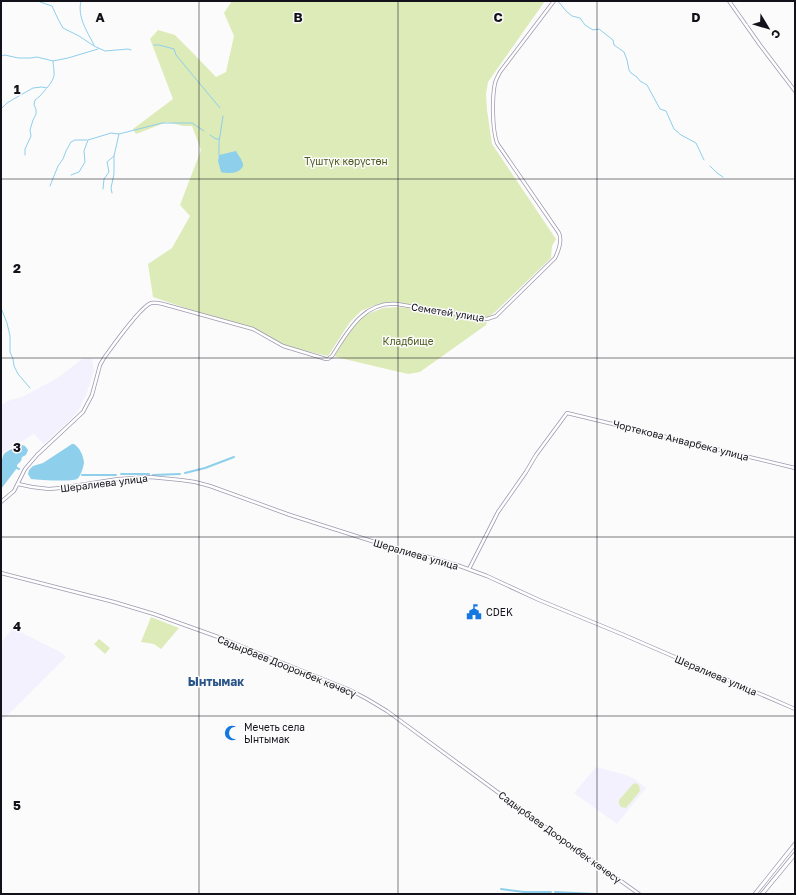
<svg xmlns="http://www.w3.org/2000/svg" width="796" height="895" font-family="'Golos Text',sans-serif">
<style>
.built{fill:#f4f1fe}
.green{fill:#ddebb9}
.water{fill:#8ecfeb}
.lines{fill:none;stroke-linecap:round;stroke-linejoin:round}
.stream{stroke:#8ecfeb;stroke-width:1}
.canal{stroke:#8ecfeb;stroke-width:2}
.tertiary-casing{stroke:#9f99b1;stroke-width:4}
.secondary-casing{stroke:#9f99b1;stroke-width:4}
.primary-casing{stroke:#9f99b1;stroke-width:4.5}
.tertiary{stroke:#fff;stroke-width:2.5}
.secondary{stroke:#fff;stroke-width:2.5}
.primary{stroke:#fff;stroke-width:3}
.grid{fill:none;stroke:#131119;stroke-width:1;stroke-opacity:0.55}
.labels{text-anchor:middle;stroke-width:3;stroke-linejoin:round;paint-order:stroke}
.park-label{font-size:10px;fill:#4e5a1d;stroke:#fbfbfb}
.street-label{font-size:10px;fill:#131119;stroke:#fbfbfb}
.poi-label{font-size:10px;fill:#131119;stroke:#fbfbfb;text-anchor:start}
.quarter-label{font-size:12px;font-weight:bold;fill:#295489;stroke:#fbfbfb}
.grid-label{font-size:13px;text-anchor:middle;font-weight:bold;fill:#131119;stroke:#fbfbfb;stroke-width:3;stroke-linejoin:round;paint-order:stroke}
</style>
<rect width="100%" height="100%" fill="#fbfbfb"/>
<!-- built -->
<path class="built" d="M92,358l2,13 -7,21 -7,16 -7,9 -29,27 -10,-10 -33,20v-49l9,-5 12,-3 37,-20 23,-18z
M13,628l49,25 4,4 -65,65v-79z
M596,767l30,8 9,4 11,9 -29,36 -43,-31z"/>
<!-- green -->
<path class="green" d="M232,1h313l-57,81 -2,12 1,16 5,34 64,95 -4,7 -1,12 -56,54 -7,5 -93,-15 -17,2 -17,7 -11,11 -22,34 -52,-12 -26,-16 -47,-14 -50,-17 -5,-33 24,-16 18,-32 -10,-11 21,-55 -9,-24h-9l-16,-4 -31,12 -3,-5 40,-30 -23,-60 8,-9 17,5 15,15 26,27 10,-5 8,-36 -10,-23z
M398,307l20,2 69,13 -1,3 -66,47 -12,2 -68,-16 -6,-2 21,-33 10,-8 18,-7z
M151,617l28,11 -18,21 -7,-5 -13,-2z
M99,639l11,9 -5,6 -11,-10z
M635,783l4,2 1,6 -14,17 -5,-1 -2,-3v-4l14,-16z"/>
<!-- water -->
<path class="water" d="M236,151c2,4 8,11 7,15 -3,8 -16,8 -22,6l-3,-11 1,-6z
M72,444h2c6,4 9,11 10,18 0,4 -4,16 -7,17 -7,3 -38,1 -46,0l-3,-5 1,-4 4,-4 10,-3z
M22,445l3,1 3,4 -2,5 -4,2 -1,4 -4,4v3l-16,21c0,-8 -1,-29 3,-35 4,-4 12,-7 18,-9z"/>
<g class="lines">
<!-- stream -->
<path class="stream" d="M39,1l1,1 12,4 6,13 5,9 16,8 15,10 11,5 23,-2 3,1
M81,1c-4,16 6,30 13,44
M558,1l8,10 6,5 8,2 5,7 8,5 6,-1 14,11 1,5 10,7 3,8 2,10 2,3 6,4 3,4 7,4 13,24 6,2 8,18 7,6 15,8 8,17
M154,45h5l15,4 2,6 44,53
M1,56l4,-1 13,3h12l7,-1 16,4 15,-3 30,-9
M1,109l6,-6 10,-6 16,-9 9,-1 5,1c3,-4 8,-10 7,-16 0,-4 -1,-7 -1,-11
M210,135l6,4h3
M25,155v-6l6,-13 -1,-6 3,-10 3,-6v-5l-2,-4 1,-5 5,-4 6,-7
M219,155v-13l4,-26
M710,166l7,7 6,4
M71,175l8,-3 6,-10 -1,-11 4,-11 23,-7 8,1 43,-11h30l12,8
M50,186l8,-20 5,-7 3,-8 5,-9 4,-2h12
M103,189l1,-10 5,-7 -2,-10 7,-6
M112,193l-1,-5 3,-14v-18l5,-22
M1,308l6,15 3,13v16l3,7 1,7 4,8 12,14"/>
<!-- canal -->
<path class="canal" d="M17,468l2,1
M185,473l20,-5 29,-11
M121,474h28
M82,475h34
M153,475l27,-1
M501,889l23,3h27
M555,892l40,2"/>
<!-- tertiary casing -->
<g class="tertiary-casing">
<path id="tertiary" d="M729,1l31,44 35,46
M18,484l14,3 17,2 11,-1 58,-9 32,-2 31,3 14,2 15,4 80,29 113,36 26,6 28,8 30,11 52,24 85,35 171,74
M1,502l13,-11 11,-22 12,-14 46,-43 9,-17 8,-30 4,-7c8,-11 36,-51 47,-55 4,-1 8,0 12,1l90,25 30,17 43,13h2l4,-3c15,-23 31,-55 65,-52l90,15 9,-3 59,-58c4,-8 7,-18 4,-25l-62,-90c-5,-15 -5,-45 -2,-60 1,-4 3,-7 5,-11l54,-71
M469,569l29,-57 28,-40 10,-17 31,-42 228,55"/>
</g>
<!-- secondary casing -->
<g class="secondary-casing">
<path id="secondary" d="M1,573l113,29 40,12 67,24 129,52 17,9 20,12 150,110 102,73"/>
</g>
<!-- primary casing -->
<g class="primary-casing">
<path id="primary" d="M755,894l40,-50
M762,894l33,-40"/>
</g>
<!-- tertiary -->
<use href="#tertiary" class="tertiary"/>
<!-- secondary -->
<use href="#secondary" class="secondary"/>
<!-- primary -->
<use href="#primary" class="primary"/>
</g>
<!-- grid -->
<path class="grid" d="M199,1v893M398,1v893M597,1v893M1,179h794M1,358h794M1,537h794M1,716h794"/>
<!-- icons -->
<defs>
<g id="civic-bare" transform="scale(1.2)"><path d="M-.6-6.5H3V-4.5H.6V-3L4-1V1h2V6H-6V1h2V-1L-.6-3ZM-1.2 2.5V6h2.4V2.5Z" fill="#1578e1" stroke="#fbfbfb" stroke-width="2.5" paint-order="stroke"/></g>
<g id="mosque-bare" transform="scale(1.2)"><path d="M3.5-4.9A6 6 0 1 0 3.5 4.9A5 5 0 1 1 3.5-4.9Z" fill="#1578e1" stroke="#fbfbfb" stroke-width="2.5" paint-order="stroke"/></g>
</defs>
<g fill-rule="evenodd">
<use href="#civic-bare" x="474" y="612"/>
<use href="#mosque-bare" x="232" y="733"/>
</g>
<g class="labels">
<!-- park labels -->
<g class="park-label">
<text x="346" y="165">Түштүк көрүстөн</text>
<text x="408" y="345">Кладбище</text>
</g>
<!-- street labels -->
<g class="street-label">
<text transform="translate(448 312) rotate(9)" y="4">Семетей улица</text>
<text transform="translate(681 440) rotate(14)" y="4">Чортекова Анварбека улица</text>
<text transform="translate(104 483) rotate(-7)" y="4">Шералиева улица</text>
<text transform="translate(416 554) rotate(16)" y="4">Шералиева улица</text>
<text transform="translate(287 666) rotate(22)" y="4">Садырбаев Дооронбек көчөсү</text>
<text transform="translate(716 675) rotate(23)" y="4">Шералиева улица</text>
<text transform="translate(560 837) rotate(36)" y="4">Садырбаев Дооронбек көчөсү</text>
</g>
<!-- poi labels -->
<g class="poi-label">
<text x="486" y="616">CDEK</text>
<text x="244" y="731">Мечеть села<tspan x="244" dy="12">Ынтымак</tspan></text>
</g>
<!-- quarter labels -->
<g class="quarter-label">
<text x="216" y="686">Ынтымак</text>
</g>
</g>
<g class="grid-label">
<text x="100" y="22">A</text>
<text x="298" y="22">B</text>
<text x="498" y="22">C</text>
<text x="696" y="22">D</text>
<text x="17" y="94">1</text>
<text x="17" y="273">2</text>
<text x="17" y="452">3</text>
<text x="17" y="631">4</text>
<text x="17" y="810">5</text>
</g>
<!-- border -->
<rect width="796" height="895" fill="none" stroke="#131119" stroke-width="4"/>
<!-- north arrow -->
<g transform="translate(768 28) rotate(128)" stroke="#fbfbfb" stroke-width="3" paint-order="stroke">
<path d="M0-3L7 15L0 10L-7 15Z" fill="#131119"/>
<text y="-6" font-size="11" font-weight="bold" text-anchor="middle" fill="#131119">С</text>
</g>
</svg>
